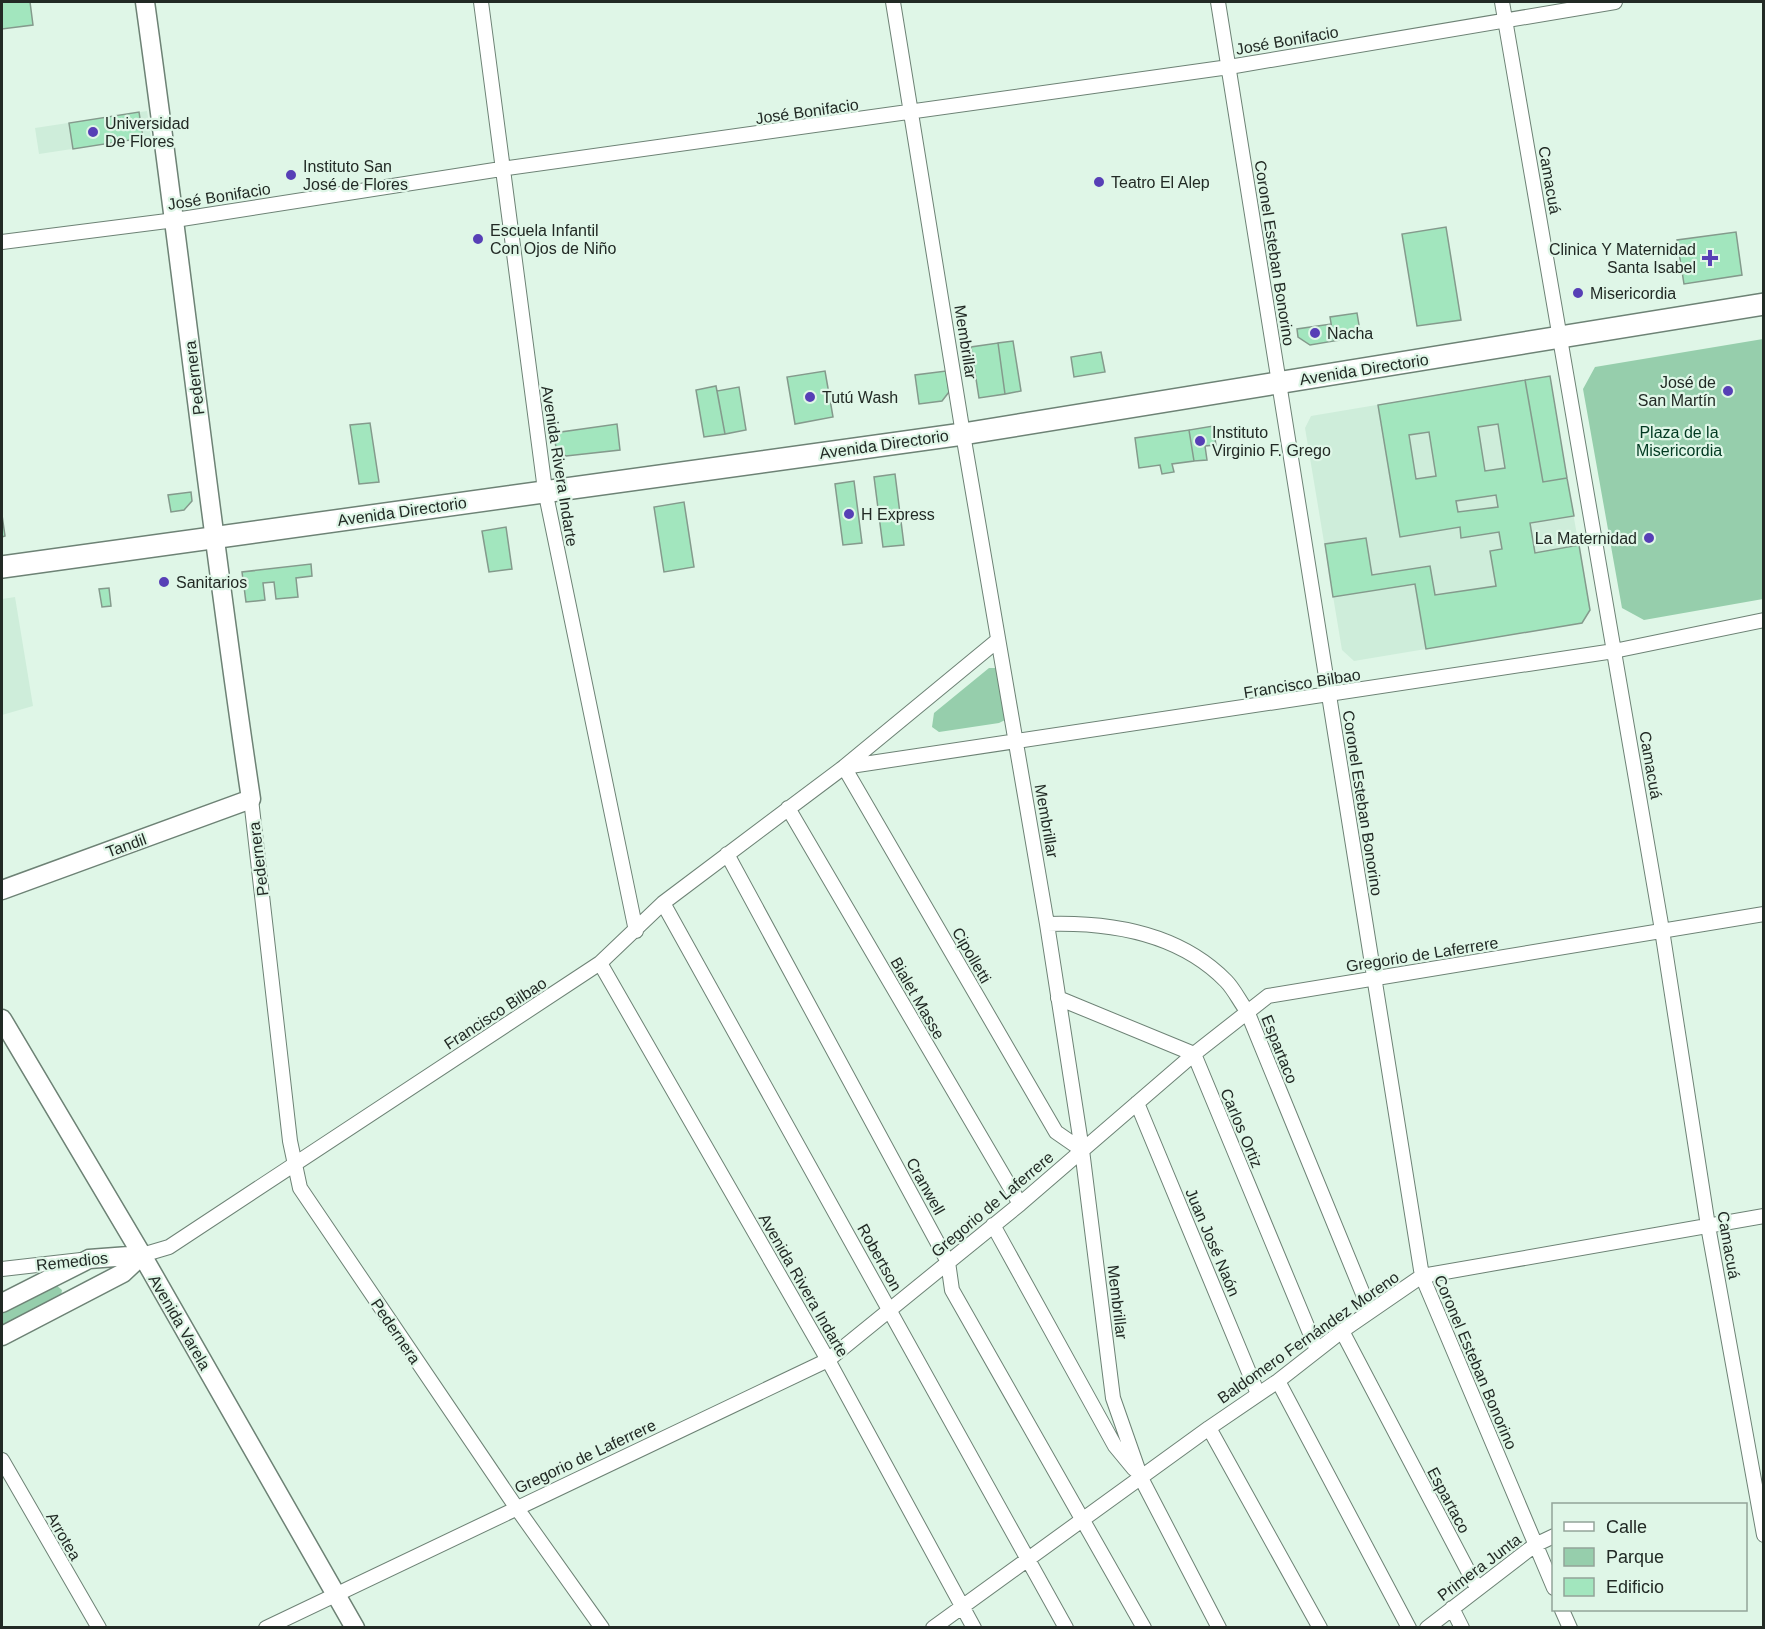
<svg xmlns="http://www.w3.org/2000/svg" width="1765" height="1629" font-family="Arial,sans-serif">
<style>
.built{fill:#ceedda}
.green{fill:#96ceac}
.building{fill:#a2e6be;stroke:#849a8c;stroke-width:1.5;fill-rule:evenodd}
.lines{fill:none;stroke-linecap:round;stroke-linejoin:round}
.street-casing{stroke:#6d8275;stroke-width:16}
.secondary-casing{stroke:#6d8275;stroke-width:21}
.primary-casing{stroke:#6d8275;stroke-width:24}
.street{stroke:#fff;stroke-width:14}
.secondary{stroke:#fff;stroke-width:18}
.primary{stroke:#fff;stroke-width:21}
.poi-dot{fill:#573fb6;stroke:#dff6e7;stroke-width:2}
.labels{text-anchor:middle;stroke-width:4.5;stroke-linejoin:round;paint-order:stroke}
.street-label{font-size:16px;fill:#222a25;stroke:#dff6e7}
.poi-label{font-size:16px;fill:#222a25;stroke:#dff6e7;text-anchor:start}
.park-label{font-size:16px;fill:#013921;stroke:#dff6e7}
</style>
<rect width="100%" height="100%" fill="#dff6e7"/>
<!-- built -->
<path class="built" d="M147,111l4,26 -112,17 -4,-26z
M1525,380l18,102 24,-4 23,132 -8,13 -228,38 -12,-11 -37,-222 6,-12z
M15,597l18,109 -31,9v-116z"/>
<!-- green -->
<path class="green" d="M1763,339v260l-119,21 -22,-12 -39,-219 12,-22z
M989,668h9l7,52 -6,3 -60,9 -7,-5 2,-14z
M56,1285l6,5 -1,6 -59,32v-19z"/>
<!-- building -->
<path class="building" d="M2,2h28l3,23 -31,4z
M139,112l4,26 -70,11 -4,-26z
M1446,227l15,93 -44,6 -15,-92z
M1736,232l6,43 -58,9 -7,-44z
M1357,313l4,24 -27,4 -4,-24z
M1331,324l3,17 -24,4 -12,-8 -1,-8z
M1013,341l8,50 -16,3 -7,-51z
M998,343l7,51 -26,4 -8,-51z
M1101,352l4,20 -31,5 -3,-20z
M825,371l8,46 -38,7 -8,-47z
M946,371l3,21 -7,9 -23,3 -4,-29z
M1550,376l17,102 -24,4 -18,-102z
M1525,380l18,102 24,-4 7,38 -44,7 5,30 44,-8 11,65 -8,13 -156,26 -11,-65 -82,13 -8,-53 41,-6 6,37 58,-9 5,29 61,-9 -6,-35 12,-2 -3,-17 -38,6 -1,-11 -60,10 -22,-132zM1498,424l7,44 -20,3 -7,-44zM1429,432l7,44 -20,3 -7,-44zM1496,495l2,12 -40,5 -2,-11z
M716,386l9,48 -21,3 -8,-47z
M739,387l7,43 -21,4 -8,-43z
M370,423l9,59 -20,2 -9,-59z
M617,424l3,26 -54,6 -10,-8 -2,-15z
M1213,426l3,19 -11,1 2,14 -13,1 -5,-31z
M1189,430l5,31 -22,3 2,8 -12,2 -2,-9 -21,3 -4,-30z
M895,474l9,71 -21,2 -9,-70z
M854,481l8,62 -19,2 -8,-61z
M191,492l1,9 -8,9 -13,2 -3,-17z
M684,502l10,65 -30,5 -10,-65z
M2,515l3,21 -3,1z
M506,527l6,42 -23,3 -7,-41z
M311,564l1,12 -16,2 2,19 -22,2 -2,-17 -11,1 2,17 -19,2 -4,-30z
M109,588l2,18 -9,1 -3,-18z"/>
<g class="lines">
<!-- street casing -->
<g class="street-casing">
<path id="street" d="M481,2l64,488 91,441
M893,2l70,432 84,490 35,226 31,248 28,80 78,150
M1218,2l204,1274 132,312
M1502,2l160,928 46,296 56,309
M2,242l173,-22 326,-51 728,-102 386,-65
M251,799l39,342 10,47 216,319 86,121
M788,808l232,396
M727,854l221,408 4,28 192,338
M663,903l403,725
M1047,924c64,-2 132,9 179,57 8,8 14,21 21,30l123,300
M600,963l228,397 146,268
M1058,998l136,56 123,296
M1137,1103l121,291
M1082,1150l-26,-18 -212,-365 770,-116 150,-31
M993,1225l122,221 19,23
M142,1255l27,-8 431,-284 63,-60 181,-136 154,-127
M2,1269l79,-9
M1342,1331l135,257
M1278,1381l131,247
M1209,1428l111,200
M2,1460l97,168
M1452,1608l10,20
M1562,1610l8,18
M266,1628l562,-268 192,-156 174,-150 74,-58 496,-82
M933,1628l276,-200 69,-47 64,-50 80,-55 342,-60
M1427,1628l108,-83 19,-9"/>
</g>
<!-- secondary casing -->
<g class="secondary-casing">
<path id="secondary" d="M2,890l249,-91c-40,-265 -69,-532 -106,-797
M2,1019l140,236 213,373
M2,1303l87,-44 53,-4
M2,1336l121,-63 19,-18"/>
</g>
<!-- primary casing -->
<g class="primary-casing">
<path id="primary" d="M2,567l961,-133 801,-130"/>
</g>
<!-- street -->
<use href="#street" class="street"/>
<!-- secondary -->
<use href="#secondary" class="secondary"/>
<!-- primary -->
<use href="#primary" class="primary"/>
</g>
<!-- markers -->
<g class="poi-dot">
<circle cx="93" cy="132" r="6"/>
<circle cx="291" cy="175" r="6"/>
<circle cx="1099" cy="182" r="6"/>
<circle cx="478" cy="239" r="6"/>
<path d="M1707 249h6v6h6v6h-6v6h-6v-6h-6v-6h6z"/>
<circle cx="1578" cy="293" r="6"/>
<circle cx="1315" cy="333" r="6"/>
<circle cx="1728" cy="391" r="6"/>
<circle cx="810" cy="397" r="6"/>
<circle cx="1200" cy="441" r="6"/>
<circle cx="849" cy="514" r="6"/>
<circle cx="1649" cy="538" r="6"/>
<circle cx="164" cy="582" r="6"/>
</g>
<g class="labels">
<!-- street labels -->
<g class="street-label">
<text transform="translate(1287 40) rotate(-10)" y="6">José Bonifacio</text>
<text transform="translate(807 111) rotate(-8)" y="6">José Bonifacio</text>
<text transform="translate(1550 180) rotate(80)" y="6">Camacuá</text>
<text transform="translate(219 196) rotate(-9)" y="6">José Bonifacio</text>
<text transform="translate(1275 253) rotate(81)" y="6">Coronel Esteban Bonorino</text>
<text transform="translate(966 342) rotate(81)" y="6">Membrillar</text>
<text transform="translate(1364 369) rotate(-9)" y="6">Avenida Directorio</text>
<text transform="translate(194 378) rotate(-97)" y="6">Pedernera</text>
<text transform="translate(884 444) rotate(-8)" y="6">Avenida Directorio</text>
<text transform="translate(560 466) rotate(81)" y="6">Avenida Rivera Indarte</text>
<text transform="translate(402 511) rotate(-8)" y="6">Avenida Directorio</text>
<text transform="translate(1302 683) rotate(-9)" y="6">Francisco Bilbao</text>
<text transform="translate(1651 765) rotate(80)" y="6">Camacuá</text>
<text transform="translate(1363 803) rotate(81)" y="6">Coronel Esteban Bonorino</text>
<text transform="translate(1047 821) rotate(80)" y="6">Membrillar</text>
<text transform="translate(126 845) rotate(-20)" y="6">Tandil</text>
<text transform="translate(258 859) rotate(-97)" y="6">Pedernera</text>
<text transform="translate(1422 954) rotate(-9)" y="6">Gregorio de Laferrere</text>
<text transform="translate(972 955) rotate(60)" y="6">Cipolletti</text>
<text transform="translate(918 998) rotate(60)" y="6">Bialet Masse</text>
<text transform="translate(495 1013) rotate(-33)" y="6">Francisco Bilbao</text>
<text transform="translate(1280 1049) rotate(68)" y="6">Espartaco</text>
<text transform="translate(1242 1128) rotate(67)" y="6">Carlos Ortiz</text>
<text transform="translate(926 1186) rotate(61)" y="6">Cranwell</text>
<text transform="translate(992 1204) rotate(-40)" y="6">Gregorio de Laferrere</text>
<text transform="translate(1213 1242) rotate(67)" y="6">Juan José Naón</text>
<text transform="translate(1729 1245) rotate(80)" y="6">Camacuá</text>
<text transform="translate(880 1257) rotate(61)" y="6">Robertson</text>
<text transform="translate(72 1261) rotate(-6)" y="6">Remedios</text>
<text transform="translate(804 1285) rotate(60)" y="6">Avenida Rivera Indarte</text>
<text transform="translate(1118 1302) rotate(83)" y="6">Membrillar</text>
<text transform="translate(180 1322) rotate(60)" y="6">Avenida Varela</text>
<text transform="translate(396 1331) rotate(56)" y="6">Pedernera</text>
<text transform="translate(1308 1337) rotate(-35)" y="6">Baldomero Fernández Moreno</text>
<text transform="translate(1476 1362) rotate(67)" y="6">Coronel Esteban Bonorino</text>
<text transform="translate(585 1456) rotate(-25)" y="6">Gregorio de Laferrere</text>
<text transform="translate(1449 1500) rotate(62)" y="6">Espartaco</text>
<text transform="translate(64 1536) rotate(60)" y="6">Arrotea</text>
<text transform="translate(1479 1567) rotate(-37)" y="6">Primera Junta</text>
</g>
<!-- poi labels -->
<g class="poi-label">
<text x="105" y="129">Universidad<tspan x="105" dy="18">De Flores</tspan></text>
<text x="303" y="172">Instituto San<tspan x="303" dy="18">José de Flores</tspan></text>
<text x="1111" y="188">Teatro El Alep</text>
<text x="490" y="236">Escuela Infantil<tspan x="490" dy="18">Con Ojos de Niño</tspan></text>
<text x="1696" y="255" text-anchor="end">Clinica Y Maternidad<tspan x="1696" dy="18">Santa Isabel</tspan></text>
<text x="1590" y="299">Misericordia</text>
<text x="1327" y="339">Nacha</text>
<text x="1716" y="388" text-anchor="end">José de<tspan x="1716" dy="18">San Martín</tspan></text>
<text x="822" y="403">Tutú Wash</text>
<text x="1212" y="438">Instituto<tspan x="1212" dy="18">Virginio F. Grego</tspan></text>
<text x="861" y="520">H Express</text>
<text x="1637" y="544" text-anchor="end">La Maternidad</text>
<text x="176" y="588">Sanitarios</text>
</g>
<!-- park labels -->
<g class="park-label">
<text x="1679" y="438">Plaza de la<tspan x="1679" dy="18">Misericordia</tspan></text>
</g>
</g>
<!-- border -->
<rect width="1765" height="1629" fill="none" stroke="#222a25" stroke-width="6"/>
<!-- legend -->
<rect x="1552" y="1503" width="195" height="108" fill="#dff6e7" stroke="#93a499" stroke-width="1.5"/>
<rect x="1564" y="1522" width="30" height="9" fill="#ffffff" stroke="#93a499" stroke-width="1.5"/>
<text x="1606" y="1533" font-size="18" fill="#222a25">Calle</text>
<rect x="1564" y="1548" width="30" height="18" fill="#96ceac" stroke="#93a499" stroke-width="1.5"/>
<text x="1606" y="1563" font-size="18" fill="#222a25">Parque</text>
<rect x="1564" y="1578" width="30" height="18" fill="#a2e6be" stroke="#93a499" stroke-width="1.5"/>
<text x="1606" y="1593" font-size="18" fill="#222a25">Edificio</text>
</svg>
